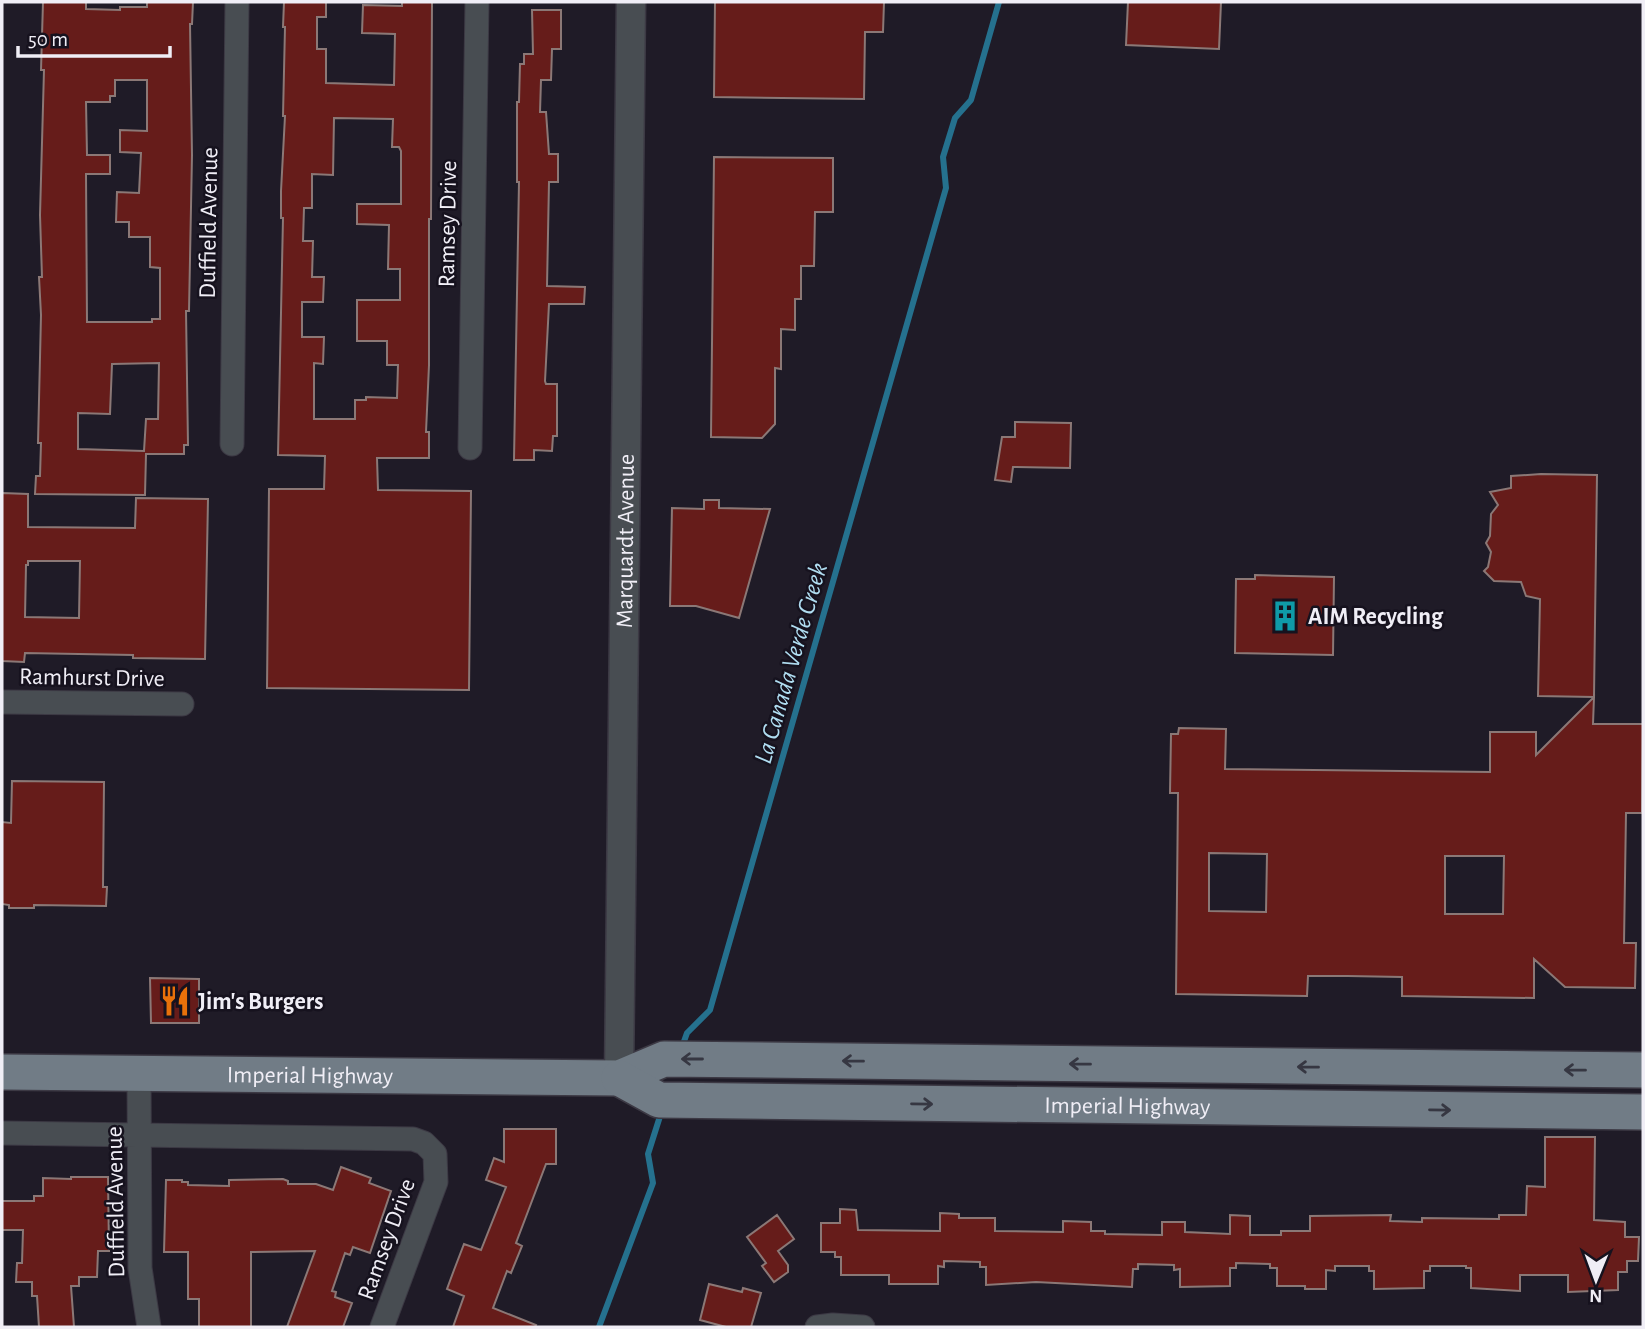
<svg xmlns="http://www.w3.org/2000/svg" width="1645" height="1329" font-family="'Alegreya Sans',sans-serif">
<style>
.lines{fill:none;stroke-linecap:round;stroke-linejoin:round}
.stream{stroke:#25718e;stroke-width:6}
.building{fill:#661c1a;stroke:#8b7876;stroke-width:2;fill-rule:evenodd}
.minor-casing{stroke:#3c3944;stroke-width:25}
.tertiary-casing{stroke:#3c3944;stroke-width:31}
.primary-casing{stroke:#3c3944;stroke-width:38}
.minor{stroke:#484d52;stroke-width:23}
.tertiary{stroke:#484d52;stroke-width:28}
.primary{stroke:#717c86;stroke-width:35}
.oneway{stroke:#363742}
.labels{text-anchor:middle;stroke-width:5;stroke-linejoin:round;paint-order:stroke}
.street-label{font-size:24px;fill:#f0eef6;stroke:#16121e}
.poi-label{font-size:24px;font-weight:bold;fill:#f0eef6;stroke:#16121e;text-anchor:start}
.water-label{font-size:26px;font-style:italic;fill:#b0ddf1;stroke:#16121e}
</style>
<rect width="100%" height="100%" fill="#1f1b27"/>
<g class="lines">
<!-- stream -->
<path class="stream" d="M682,1047l5,-14 23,-23 236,-822 -3,-31 12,-39 16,-18 28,-98
M599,1327l54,-144 -5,-29 14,-44"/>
</g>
<!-- building -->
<path class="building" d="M43,2h43v7l34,1v-3h27v-5h46l-1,22h-2l2,131 -3,156h-3l2,134h-4v9h-38l-1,41 -110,-1 1,-18h4l1,-33h-3l3,-128 -2,-38h3l-2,-62 4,-145h-3zM115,80h32v51l-27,-1v22l21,1 -2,40 -22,-1 -1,30h13v15h21v30l10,1v51h-8v3h-65l-1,-148h24v-19h-23l-1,-53h24v-6h5zM159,363l-1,56h-12l-2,32 -66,-2v-36l32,1 2,-50z
M284,2h42v15h-9v32h9v34l68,2 1,-51 -33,-1 1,-28 39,1v-4h30l-1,217h-2v146l-3,67h3v26h-52l1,32 93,1 -2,199 -202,-2 2,-199h55l1,-33 -47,-1 5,-237h-2v-27l4,-75h-2l2,-89h-2zM334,118l59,1 -1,28h7l2,4v53h-44v20l32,1 -1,44h12v31h-43v41h30v24h11l-1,33 -31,-1v3h-11v19h-41v-56l9,1 1,-27h-22v-35h21l1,-25h-12l1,-36h-10l1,-33h8v-34l21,1z
M715,2h169l-1,30h-18l-1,67 -150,-2z
M1128,2h93l-2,47 -93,-4z
M532,10h29v39h-9l-1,31h-10l-1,32h6l3,42h9v28h-9l-2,104 38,1 -1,17h-35l-4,77 1,3h11v52h-4l-1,15 -18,-1v10h-20l5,-278h-2v-80h2l1,-38h4v-10h9z
M714,157l119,1v54h-18l-1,54h-13v33h-6v31l-14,-1v40l-6,-1v56l-13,14 -51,-1z
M1015,422l56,1 -1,45 -57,-1 -2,15 -16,-2 7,-43h13z
M1541,474l56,1 -3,222 -56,-1 2,-97 -14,-3 -5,-14 -27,-1 -10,-10 4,-4 3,-15 -5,-9 4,-7 1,-22 7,-9 -8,-13 21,-4v-12z
M2,493l26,1v33l107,1 1,-30 72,1 -3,160 -72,-1v-3l-108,-2 -1,9 -22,-1zM28,561h52l-1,57 -54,-1 1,-52h2z
M704,500h15v8l51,1 -31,109 -43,-12h-26l2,-98 32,1z
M1255,575l79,2 -1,78 -98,-2 1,-74h19z
M1594,697l-1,27h50l-1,89h-16l-2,130h12l-1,45 -70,-1 -31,-28v39l-132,-2v-19l-54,-1h-40l-1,20 -131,-2 2,-201h-8l1,-59h7l1,-6 47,1 -1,40 265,3v-40h46v23zM1209,853l58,1 -1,58 -57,-1zM1445,856h59l-1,58h-58z
M12,781l92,1 -1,105h4l-1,19 -72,-1v3h-25v-3l-7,-1v-82l9,1z
M150,978l49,1v44h-48z
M504,1129h52v35h-10l-30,79 6,3 -11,27 -4,-2 -14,37 43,17 -1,2h-82l11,-31 -17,-7 7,-19 10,-26 17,6 25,-63 -20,-7 8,-22 10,4z
M1545,1137h50l-1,83 31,2v15h14l-1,24h-11v11h-9v18l-50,2v-17h-48v16l-49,-3v-20h-5v-2h-36v5h-6v17l-50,1v-18h-5v-5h-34v5l-9,-1v19h-21v-3h-28v-18h-7v-4l-34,-1v5h-6v18l-50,1v-18l-6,1v-5l-36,-1v5h-5l-1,18 -96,-5 -50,3v-18h-6v-5l-36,-1v6l-6,-1v18h-49v-9h-48v-18h-6v-5h-14v-29h19v-14l16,1 2,20 82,1v-18l19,1v4h36v13l68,1v-11l28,1v9h14v3l57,1v-13h23v10l45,2v-19l20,1v19h31v-4h29v-15l81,-1 -1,6 32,1v-4l77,1v-4h27l1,-29 18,1z
M341,1167l30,11 -2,5 22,8 -21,62 -17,-6 -3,8 -5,-2 -13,38 4,1 -1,5 17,6 -9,24h-56l28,-76 -64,1v75h-52v-28h-11v-47h-24l2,-72h16v2h6v3l41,1v-6l54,-1 5,2v3h28l17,6z
M71,1177h37l1,74h-11l-1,26h-18v9h-8l3,41h-35l-2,-31h-5v-14h-16l1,-19h5l1,-33h-21v-29h32v-5h9v-18l28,1z
M777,1215l17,24 -16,12 10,14v7l-14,10 -12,-16 4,-3 -19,-26z
M709,1284l33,8 1,-4 18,5 -10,34h-25l-26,-7z"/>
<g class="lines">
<!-- minor casing -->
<g class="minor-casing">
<path id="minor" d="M232,444l5,-442
M470,448l7,-446
M2,702l180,2
M139,1075l1,193 9,59
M2,1133l411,6 11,4 11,11 1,28 -54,145
M817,1327l16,-2 30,2"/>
</g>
<!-- tertiary casing -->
<g class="tertiary-casing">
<g id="tertiary">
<path id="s1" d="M619,1078l12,-1076"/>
</g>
</g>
<!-- primary casing -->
<g class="primary-casing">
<g id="primary">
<path id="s2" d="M2,1072l617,6 45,-19 979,11"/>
<path id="s3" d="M619,1078l40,22 984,12"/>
</g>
</g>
<!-- minor -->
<use href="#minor" class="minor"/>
<!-- tertiary -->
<use href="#tertiary" class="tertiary"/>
<!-- primary -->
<use href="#primary" class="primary"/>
</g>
<!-- one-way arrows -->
<defs><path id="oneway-shaft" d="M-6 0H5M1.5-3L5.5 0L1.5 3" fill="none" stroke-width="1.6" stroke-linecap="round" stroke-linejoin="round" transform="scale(1.75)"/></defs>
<g class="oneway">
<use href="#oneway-shaft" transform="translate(692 1059) rotate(-180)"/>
<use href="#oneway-shaft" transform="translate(853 1061) rotate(-179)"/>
<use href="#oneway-shaft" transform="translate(1080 1064) rotate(-179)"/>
<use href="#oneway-shaft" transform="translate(1308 1067) rotate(-179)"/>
<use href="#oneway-shaft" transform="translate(1575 1070) rotate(-179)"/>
<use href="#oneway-shaft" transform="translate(922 1104) rotate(1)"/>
<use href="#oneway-shaft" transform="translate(1440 1110) rotate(1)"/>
</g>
<!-- icons -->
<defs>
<g id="building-bare" transform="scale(2.415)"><path d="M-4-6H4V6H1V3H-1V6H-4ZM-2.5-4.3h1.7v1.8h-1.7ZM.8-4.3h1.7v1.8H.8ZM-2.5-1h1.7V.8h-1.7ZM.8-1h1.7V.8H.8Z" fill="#0f9aa8" stroke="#16121e" stroke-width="2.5" paint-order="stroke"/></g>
<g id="restaurant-bare" transform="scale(2.415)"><path d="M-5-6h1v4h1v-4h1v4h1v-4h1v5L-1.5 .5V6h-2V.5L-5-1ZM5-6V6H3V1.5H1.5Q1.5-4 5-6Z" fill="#e8710a" stroke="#16121e" stroke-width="2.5" paint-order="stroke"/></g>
</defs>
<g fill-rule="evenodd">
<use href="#building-bare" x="1285" y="616"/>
<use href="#restaurant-bare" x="175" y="1001"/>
</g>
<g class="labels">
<!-- street labels -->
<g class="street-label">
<text transform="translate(208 223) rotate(-89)" y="8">Duffield Avenue</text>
<text transform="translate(447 224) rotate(-89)" y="8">Ramsey Drive</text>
<text dy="8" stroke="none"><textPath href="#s1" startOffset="537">Marquardt Avenue</textPath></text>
<text transform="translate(92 677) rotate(1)" y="8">Ramhurst Drive</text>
<text dy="8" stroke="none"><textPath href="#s2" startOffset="308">Imperial Highway</textPath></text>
<text dy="8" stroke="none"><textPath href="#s3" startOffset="514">Imperial Highway</textPath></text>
<text transform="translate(115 1202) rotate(-91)" y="8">Duffield Avenue</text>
<text transform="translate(386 1239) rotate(-70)" y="8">Ramsey Drive</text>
</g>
<!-- poi labels -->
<g class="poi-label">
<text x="1308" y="624">AIM Recycling</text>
<text x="198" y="1009">Jim's Burgers</text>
</g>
<!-- water labels -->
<g class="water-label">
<text transform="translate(790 663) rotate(-74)" y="9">La Canada Verde Creek</text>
</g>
</g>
<!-- border -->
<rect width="1645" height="1329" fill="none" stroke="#f0eef6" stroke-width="7"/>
<!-- north arrow -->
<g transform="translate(1596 1280) rotate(181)" stroke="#16121e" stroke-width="5" paint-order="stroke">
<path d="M0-5L12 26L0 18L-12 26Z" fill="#f0eef6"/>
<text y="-10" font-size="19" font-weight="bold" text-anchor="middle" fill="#f0eef6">N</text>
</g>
<!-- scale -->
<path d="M18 46v10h152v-10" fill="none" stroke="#f0eef6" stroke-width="3.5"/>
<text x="28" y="46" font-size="21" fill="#f0eef6" stroke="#16121e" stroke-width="5" paint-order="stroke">50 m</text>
</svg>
